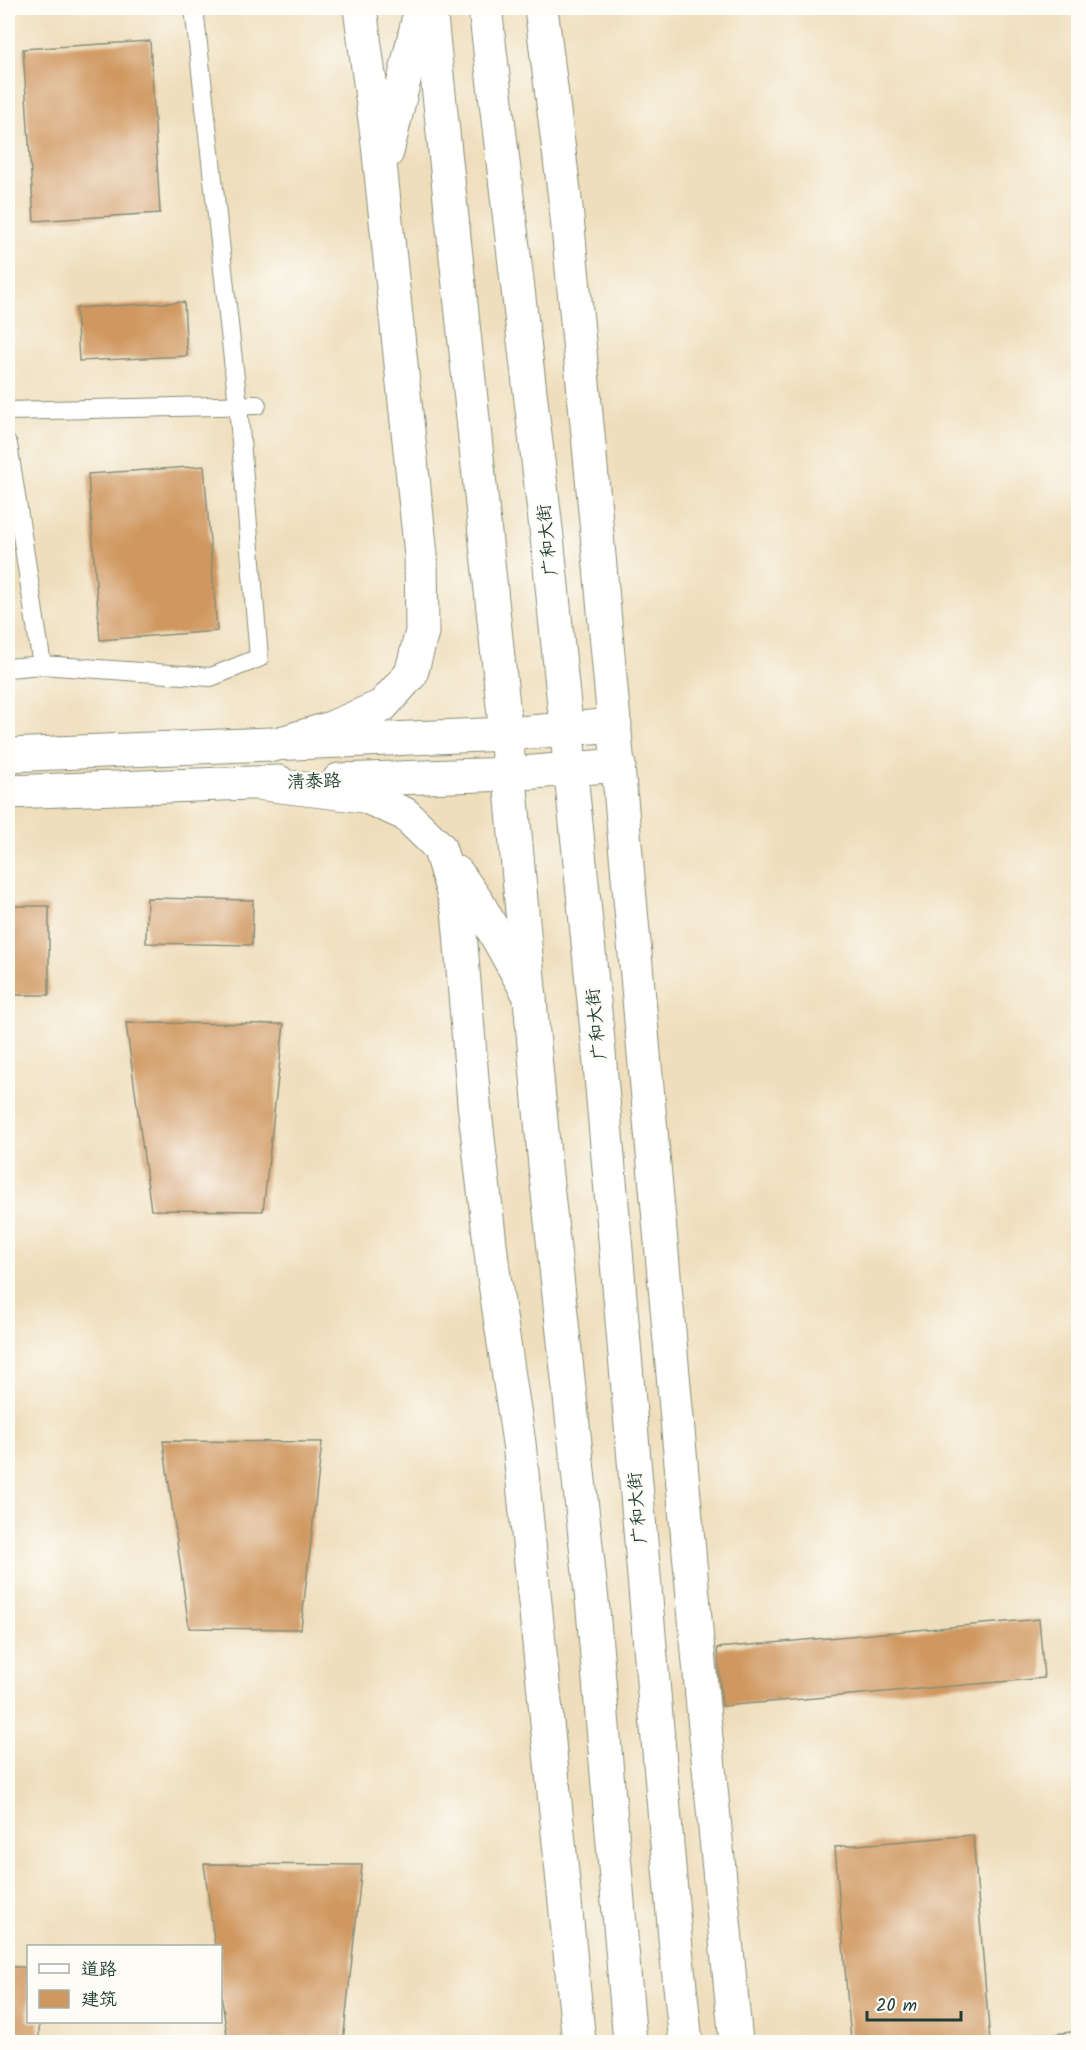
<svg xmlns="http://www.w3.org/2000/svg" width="1086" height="2050" font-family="Kalam,'LXGW WenKai TC',sans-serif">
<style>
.building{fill:#d09861}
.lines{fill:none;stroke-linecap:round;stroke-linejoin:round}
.service-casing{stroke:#878e78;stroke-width:20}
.tertiary-casing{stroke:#878e78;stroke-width:35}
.primary-casing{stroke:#878e78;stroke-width:35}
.service{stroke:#fff;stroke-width:18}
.tertiary{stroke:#fff;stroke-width:33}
.primary{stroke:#fff;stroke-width:33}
.labels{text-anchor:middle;stroke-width:4.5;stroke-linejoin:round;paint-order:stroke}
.street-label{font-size:18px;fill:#1f3d34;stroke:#fdfcf7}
</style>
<rect width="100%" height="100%" fill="#fdfcf7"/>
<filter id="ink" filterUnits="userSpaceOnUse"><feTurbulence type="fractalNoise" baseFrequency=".0167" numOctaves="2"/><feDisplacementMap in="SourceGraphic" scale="12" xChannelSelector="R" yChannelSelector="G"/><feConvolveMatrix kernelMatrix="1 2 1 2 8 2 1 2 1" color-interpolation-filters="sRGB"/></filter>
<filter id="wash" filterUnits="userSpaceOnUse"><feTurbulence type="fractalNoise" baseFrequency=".008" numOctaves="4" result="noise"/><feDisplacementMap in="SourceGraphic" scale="24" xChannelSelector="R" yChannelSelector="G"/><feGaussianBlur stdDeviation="1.35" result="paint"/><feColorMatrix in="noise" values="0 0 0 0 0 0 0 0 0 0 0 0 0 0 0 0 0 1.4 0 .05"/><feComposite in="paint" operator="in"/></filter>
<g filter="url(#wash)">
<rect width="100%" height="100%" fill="#efdebc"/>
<g id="blocks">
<!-- building -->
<path class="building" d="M150,41l10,172 -126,8 -11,-172z
M184,302l3,54 -108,5 -3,-53z
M204,466l13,165 -117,9 -12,-166z
M147,898l106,2 -1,45 -106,-2z
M8,906h41v89h-41z
M126,1023l158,1 -21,187 -112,-1z
M163,1441l159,1 -21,187 -112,-1z
M1039,1619l5,59 -322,28 -5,-58z
M973,1835l17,207h-139l-16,-195z
M204,1864l158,1 -19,177h-115l-8,-56v-40h-5z
M8,1967h20v55h11v20h-31z
M1078,2031v11h-46l-1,-5z"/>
</g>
</g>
<g filter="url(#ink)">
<use href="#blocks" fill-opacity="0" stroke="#878e78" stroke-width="1.5"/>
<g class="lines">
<!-- service casing -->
<g class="service-casing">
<path id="service" d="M8,411l249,-6
M8,444l34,221 -34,3
M42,665l169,12 48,-19 -21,-253 -44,-397"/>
</g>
<!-- tertiary casing -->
<g class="tertiary-casing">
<path id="tertiary" d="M541,8l25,199 23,238 114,1262 33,335
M387,152l34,-144
M274,745l57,-17 51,-22 29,-32 11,-42 -1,-77 -44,-420 -17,-127
M8,755l498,-21 109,-9
M339,780l171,-6 109,-9
M256,783l108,13 41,18 34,33 19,62 16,194 19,167 26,173 60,599
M8,792l271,-10
M457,873l21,30 52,93"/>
</g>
<!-- primary casing -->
<g class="primary-casing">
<path id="primary" d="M430,8l76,726 39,432 48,444 37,432
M485,8l62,529 51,504 78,908 10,93"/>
</g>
<!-- service -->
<use href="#service" class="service"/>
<!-- tertiary -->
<use href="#tertiary" class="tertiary"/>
<!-- primary -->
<use href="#primary" class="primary"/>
</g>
</g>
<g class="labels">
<!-- street labels -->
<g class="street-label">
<text transform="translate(547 540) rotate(-96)" y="6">广和大街</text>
<text transform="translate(314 781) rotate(-2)" y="6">清泰路</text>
<text transform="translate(596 1024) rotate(-96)" y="6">广和大街</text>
<text transform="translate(637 1508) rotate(-95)" y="6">广和大街</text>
</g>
</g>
<!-- margin -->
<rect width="1086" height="2050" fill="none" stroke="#fdfcf7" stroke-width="30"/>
<!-- legend -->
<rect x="27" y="1945" width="195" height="78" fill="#fdfcf7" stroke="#a4b0a9" stroke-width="1.5"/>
<rect x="39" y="1964" width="30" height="9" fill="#ffffff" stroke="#a4b0a9" stroke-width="1.5"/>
<text x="81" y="1975" font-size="18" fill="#1f3d34">道路</text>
<rect x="39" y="1990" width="30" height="18" fill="#d09861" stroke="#a4b0a9" stroke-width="1.5"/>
<text x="81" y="2005" font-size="18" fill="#1f3d34">建筑</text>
<!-- scale -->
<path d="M867 2011v9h94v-9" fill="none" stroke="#1f3d34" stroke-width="3"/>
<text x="876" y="2011" font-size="18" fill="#1f3d34" stroke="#fdfcf7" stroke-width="4.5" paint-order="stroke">20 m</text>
</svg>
